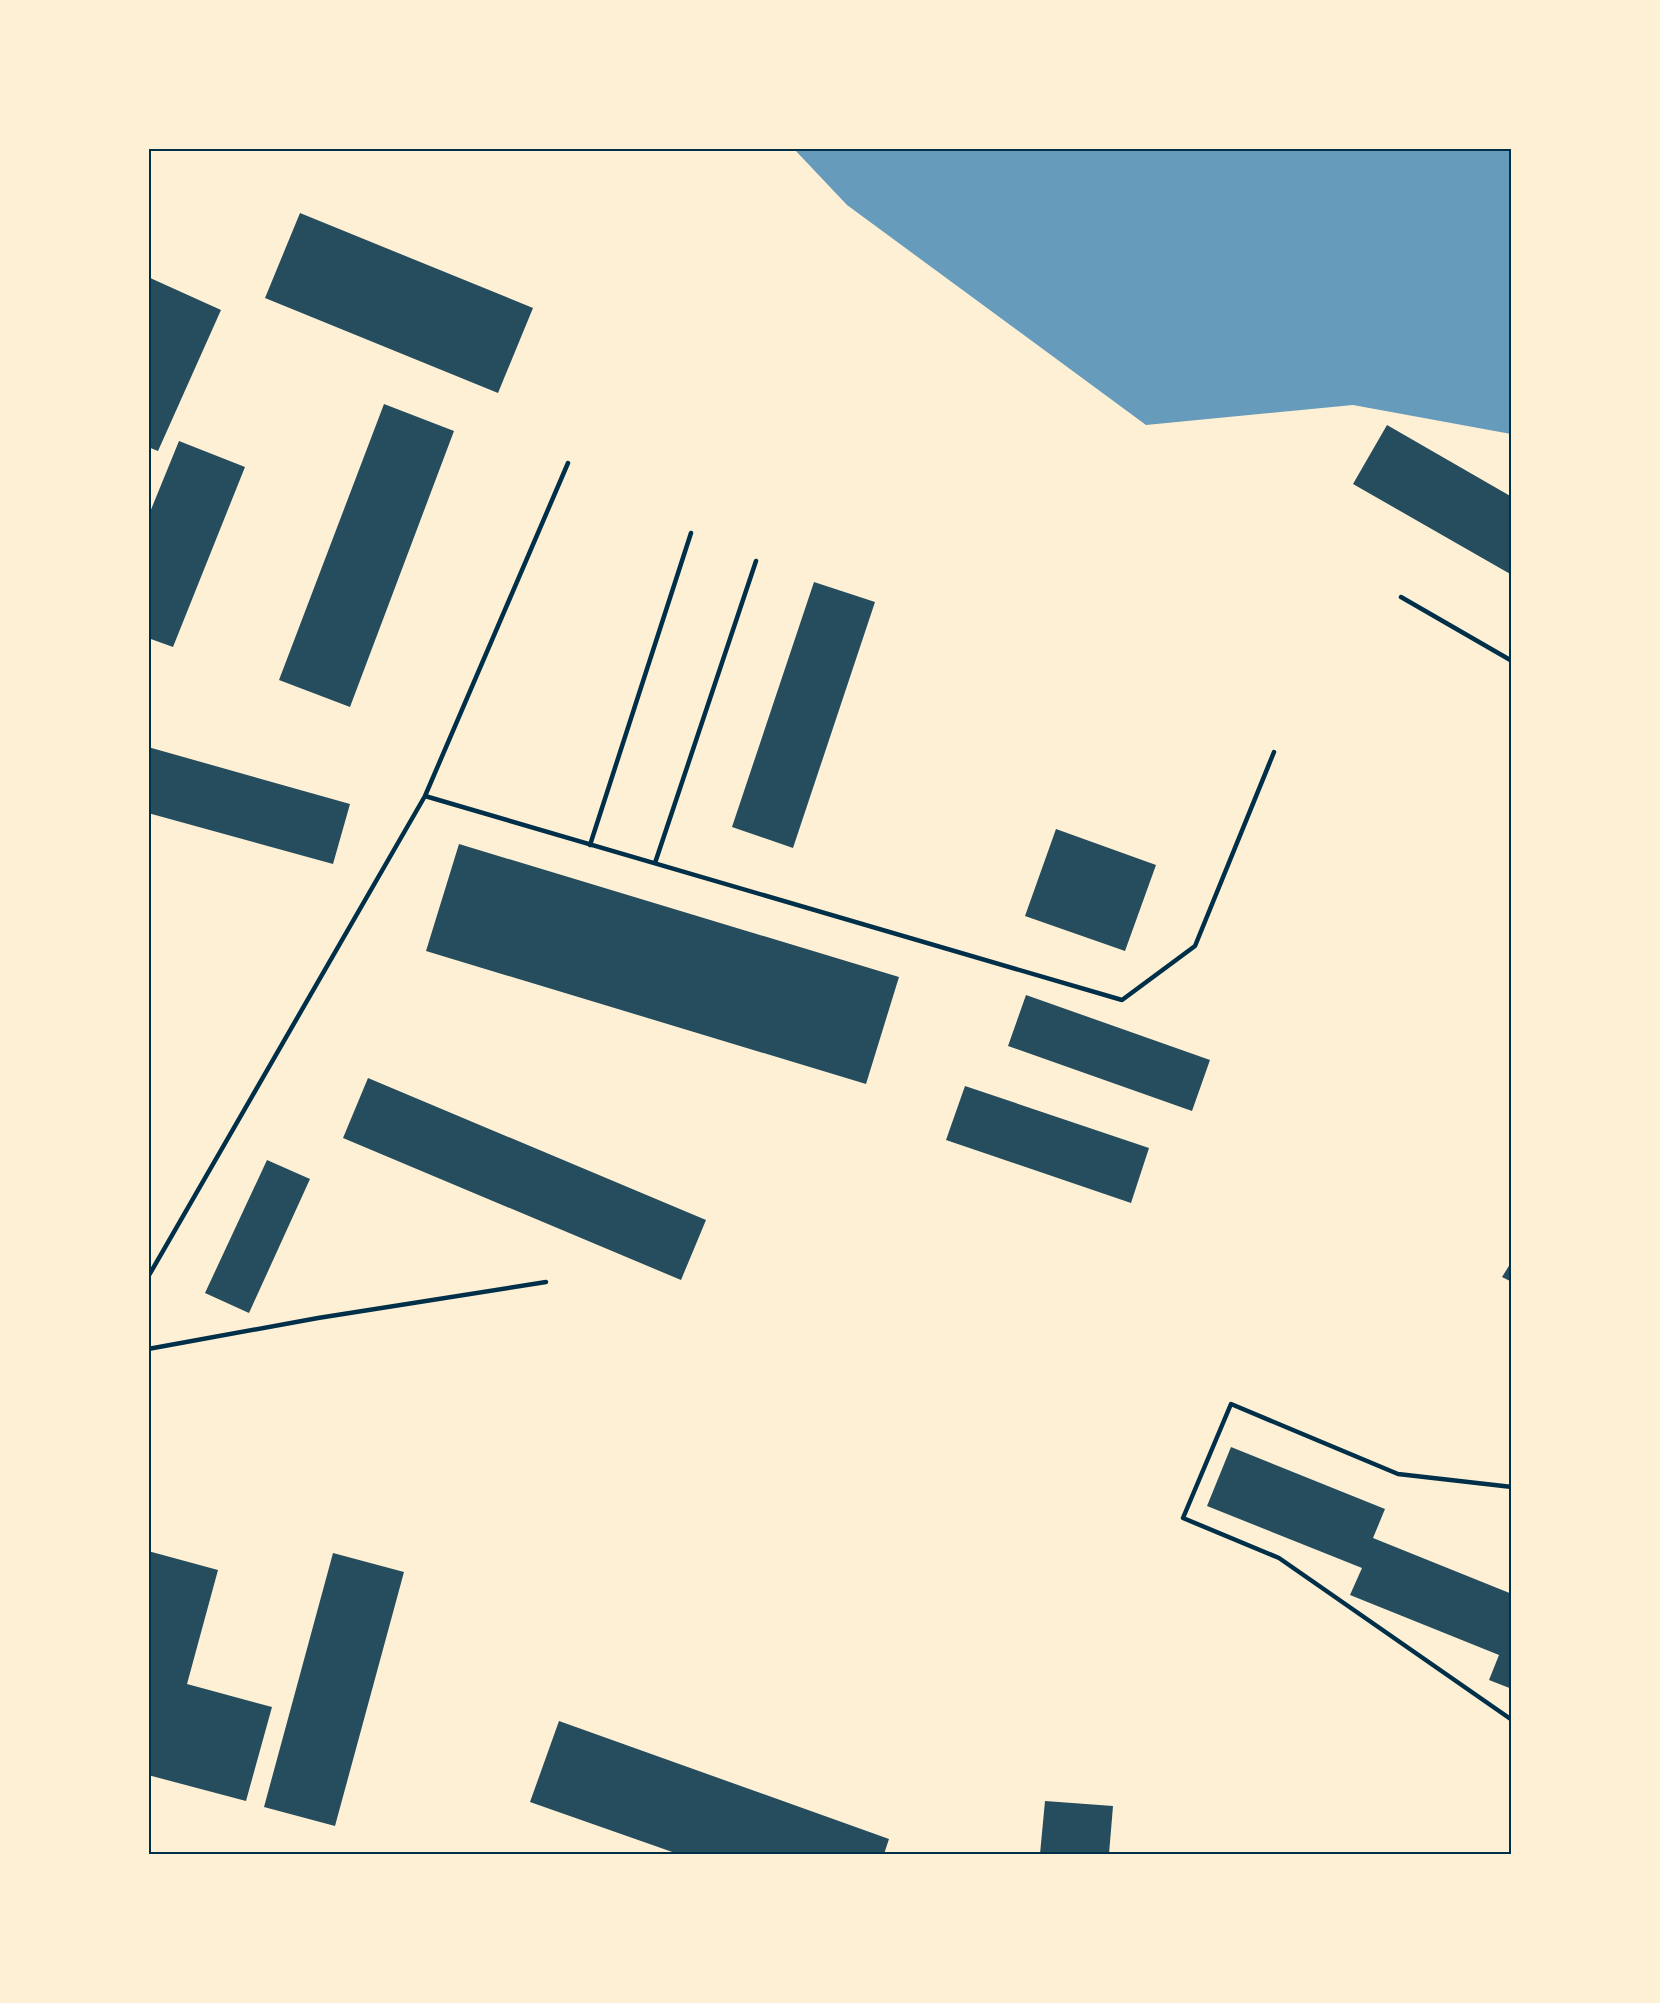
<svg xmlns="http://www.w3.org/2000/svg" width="1660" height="2003" font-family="Montserrat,sans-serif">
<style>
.water{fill:#669bbc}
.building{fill:#264d5e}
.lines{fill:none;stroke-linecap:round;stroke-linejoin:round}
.service{stroke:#003049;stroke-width:4.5}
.neatline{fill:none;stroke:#003049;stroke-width:2}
</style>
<rect width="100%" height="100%" fill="#fdf0d5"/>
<!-- water -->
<path class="water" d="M794,149h717v285l-158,-29 -207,20 -299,-220z"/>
<!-- building -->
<path class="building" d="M300,213l233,95 -35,85 -233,-95z
M148,277l73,33 -63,141 -10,-4z
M384,404l70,27 -104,276 -71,-27z
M1387,425l125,72v78l-159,-91z
M179,441l66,26 -72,180 -25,-9v-121z
M814,582l61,20 -82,246 -61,-21z
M148,747l202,57 -17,60 -185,-51z
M1056,829l100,36 -31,86 -100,-35z
M459,844l440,133 -33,107 -440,-133z
M1026,995l184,65 -18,51 -184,-65z
M368,1078l338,142 -25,60 -338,-142z
M965,1086l184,62 -18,55 -185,-63z
M267,1160l43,19 -61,134 -44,-20z
M1512,1261v21l-10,-5z
M1231,1447l154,62 -12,29 139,56v28l-2,4 2,1v62l-23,-9 10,-25 -149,-60 12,-27 -155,-62z
M148,1551l70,19 -31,114 85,23 -26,94 -98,-26z
M333,1553l71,19 -69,254 -71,-19z
M559,1721l330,118 -5,15h-206l-148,-52z
M1045,1801l68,5 -4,48h-69z"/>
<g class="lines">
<!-- service -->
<path class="service" d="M1401,597l111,64
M425,796l697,204 73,-54 79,-194
M590,845l101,-312
M655,863l101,-302
M148,1277l277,-481 143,-333
M148,1349l170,-31 228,-36
M1512,1487l-114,-13 -167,-70 -48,114 96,40 233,162"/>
</g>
<!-- border -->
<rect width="1660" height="2003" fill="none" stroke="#fdf0d5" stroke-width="300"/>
<rect x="150" y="150" width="1360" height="1703" class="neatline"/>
</svg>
